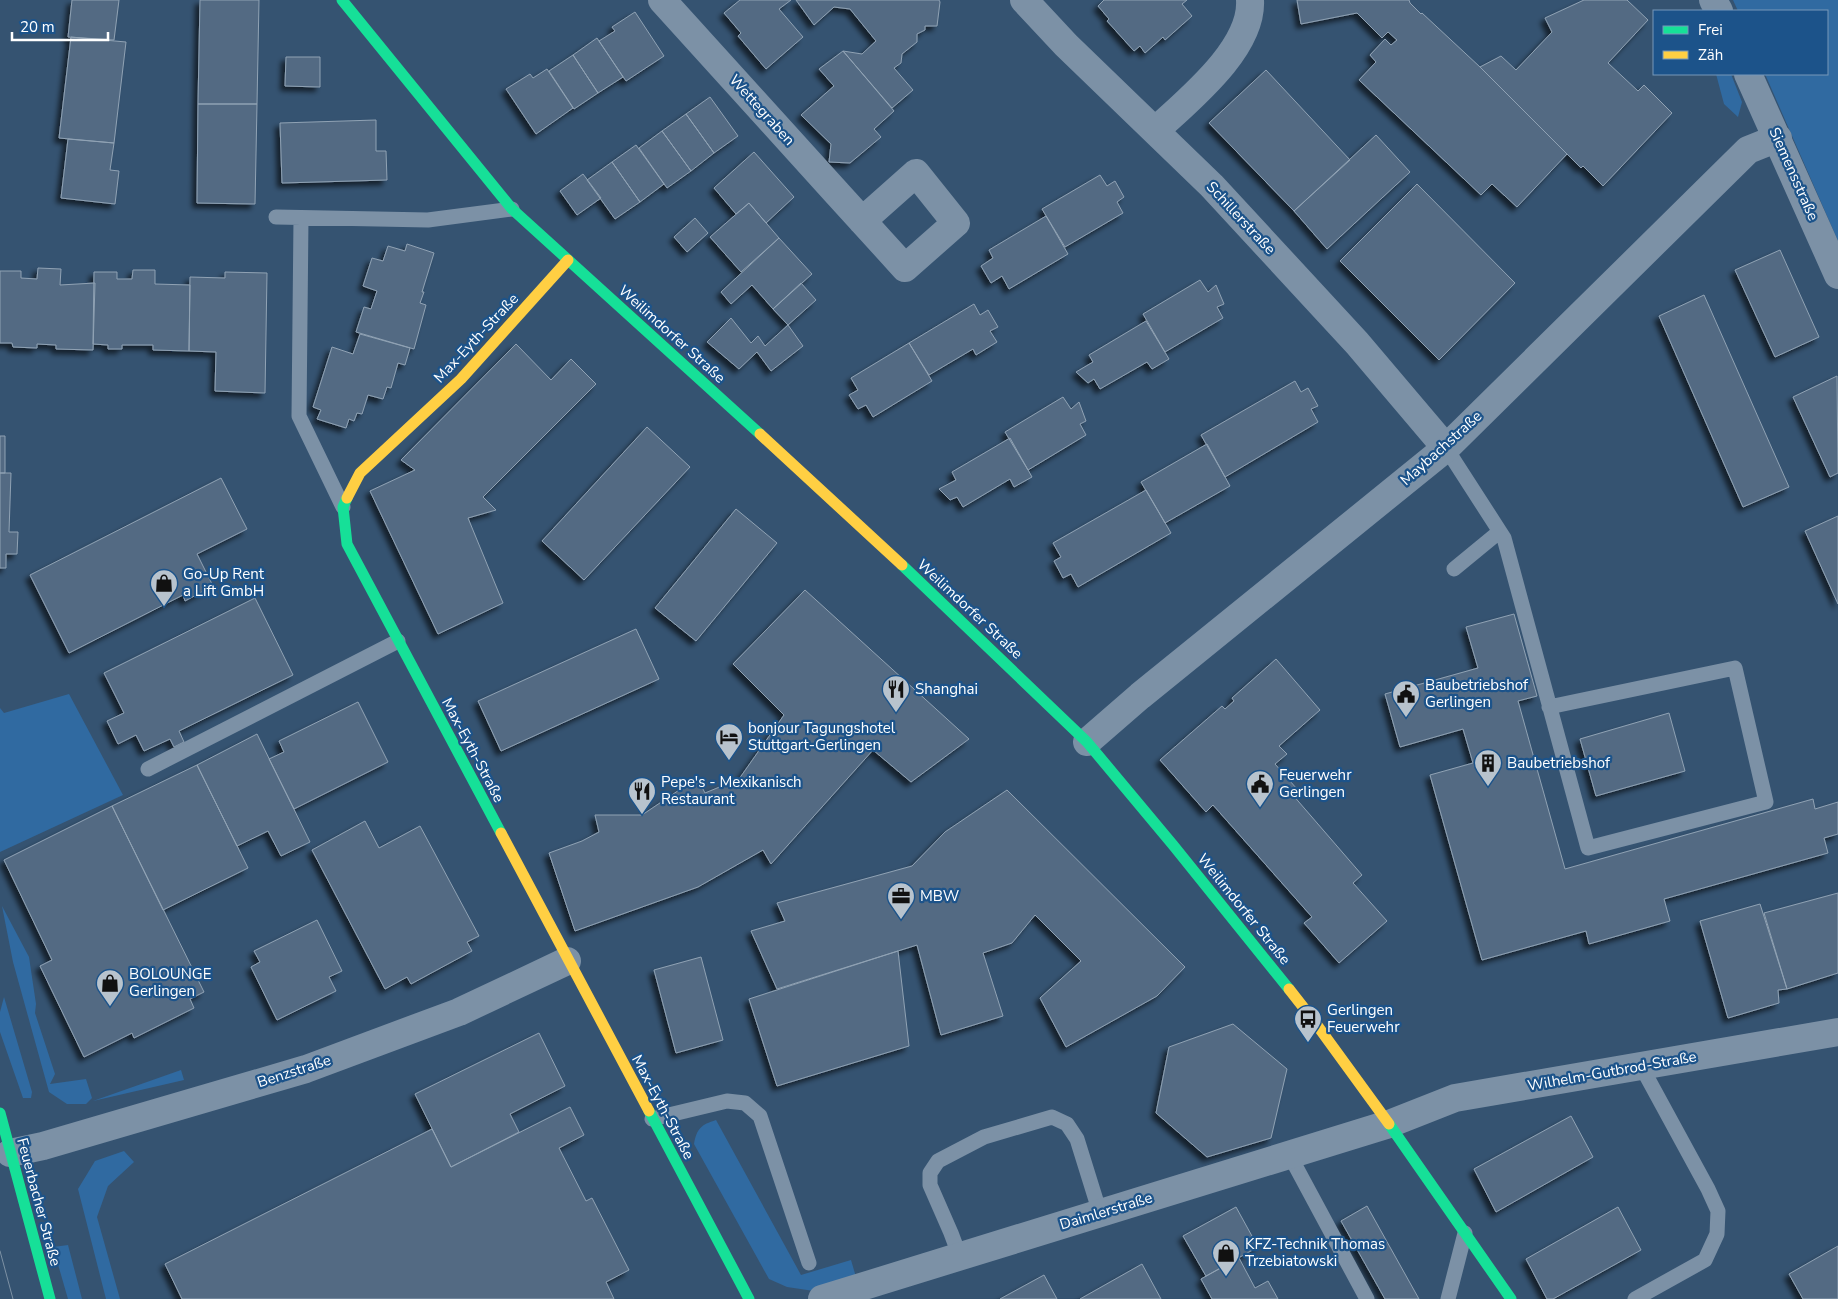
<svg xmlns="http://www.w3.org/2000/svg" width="1838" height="1299" font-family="'Nunito Sans',sans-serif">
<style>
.green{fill:#306aa1}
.building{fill:#536b83;stroke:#90a2b4;filter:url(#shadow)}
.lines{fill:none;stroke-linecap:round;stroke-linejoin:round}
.lane{stroke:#7c91a6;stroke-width:15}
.street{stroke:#7c91a6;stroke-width:28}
.fast{stroke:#16e098;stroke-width:11}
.slow{stroke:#ffcf43;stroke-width:11}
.tram{stroke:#7d91a4;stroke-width:1}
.labels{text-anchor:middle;stroke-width:4.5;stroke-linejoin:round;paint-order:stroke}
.street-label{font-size:15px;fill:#fff;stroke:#1c538a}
.poi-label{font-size:15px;fill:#fff;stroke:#1c538a;text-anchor:start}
</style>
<defs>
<filter id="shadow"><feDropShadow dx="-4.5" dy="4.5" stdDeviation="2.5" flood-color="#0009"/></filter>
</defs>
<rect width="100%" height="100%" fill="#355371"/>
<!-- green -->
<path class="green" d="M1733,0h105v241l-73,-167h62v-63h-89z
M1716,74h15l11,28 -4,15 -14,-13z
M69,694l54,101 -123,57v-144l4,5z
M2,906l27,51 7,47 -1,9 20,61 -5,10 36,-5 6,19 -6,6h-19l-18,-12 -36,-130z
M4,997l28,95 -1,6h-8l-23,-66v-20z
M181,1070l3,10 -91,21z
M716,1120l85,155 50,-15 5,17 -42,14 -27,-4 -18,-8 -75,-135c3,-16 7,-19 22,-24z
M124,1151l10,11 -26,24 -11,31 23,82h-14l-28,-110 17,-28z
M68,1245l14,54h-14l-15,-52z"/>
<!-- building -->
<path class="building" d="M72,0h47l-5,40 -46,-3z
M200,0h59l-2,104h-59z
M740,0h51l-12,9 24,28 -37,32 -28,-33 3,-3 -17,-20z
M796,0h143l1,2 -3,24h-12v4l-8,4v8l-15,12 -1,9 -7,5 19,22 -21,18 -49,-57 19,3 14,-13 -26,-32 -16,-2 -20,18z
M1104,0h83l-5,4 10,12 -27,24 -2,-3 -18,16 -5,-7 -6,5 -27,-30 2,-2 -11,-13z
M1297,0h112l1,3 11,11 1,-1 58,54 87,87 -50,53 -25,-23 -11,11 -122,-115 17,-18 -6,-7 15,-16 6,6 6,-5 -9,-8 -6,6 -25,-25 -56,11z
M1584,0h43l21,20 -40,43 30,28 6,-6 28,28 -69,73 -20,-20 -2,2 -101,-101 21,-11 15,14 36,-38 -7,-14z
M635,12l29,44 -38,25 -27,-40 16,-10 -3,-4z
M71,37l55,5 -12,101 -55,-5z
M597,38l26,39 -25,16 -25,-38z
M843,51l51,60 -20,18 7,8 -31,26 -21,-1 2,-18 -30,-29 33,-29 -15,-17z
M573,55l25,38 -24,16 -25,-38z
M286,57h34v30l-35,-1z
M547,69l26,39 -37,26 -30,-45 24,-15 3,4z
M1266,70l84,90 -56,51 -85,-88z
M710,97l28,39 -24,17 -28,-39z
M198,104h59l-2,100 -58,-1z
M686,114l28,39 -23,18 -29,-40z
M376,120v31h10l1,29 -105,3 -2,-60z
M662,131l29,40 -24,17 -28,-40z
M1376,135l34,37 -83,77 -33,-38z
M68,139l46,4 -4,27 9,1 -4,33 -54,-6z
M636,145l28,39 -24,18 -28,-40z
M754,152l40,45 -28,26 -17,-20 -13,11 -22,-26z
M612,162l28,40 -25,17 -28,-39z
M583,174l18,24 -24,17 -17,-24z
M1100,175l7,11 8,-5 9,16 -7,5 6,11 -58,34 -23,-38z
M1417,184l98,99 -76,77 -99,-99z
M749,203l30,35 -38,34 -31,-35z
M1046,216l22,38 -59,35 -7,-13 -11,7 -10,-17 12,-8 -4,-8z
M695,218l13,15 -21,19 -13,-15z
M779,238l33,36 -39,35 -21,-24 -21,19 -10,-12z
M407,244l27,9 -12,39h2l-4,11 6,2 -12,44 -58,-17 8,-25 7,2 6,-18 -14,-5 9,-28 11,3 5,-15 17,5z
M1780,250l39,87 -44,20 -40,-87z
M38,268l23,1 -1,16 35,-2 -2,67 -37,-1v-4l-19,-1v4l-24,-1 -1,-4h-12v-72h21v7l16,1z
M133,270h22v14l35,1 -1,66 -36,-1v-5h-31v4h-14v-4l-15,-1 1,-72h23v7h15z
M225,272l42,1 -2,120 -50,-2 1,-39 -27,-1 1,-74 35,1z
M1200,280l8,12 8,-7 8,19 -7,3 6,11 -58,34 -22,-38z
M801,283l15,17 -28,25 -15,-16z
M1704,295l85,192 -46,20 -84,-191z
M974,304l6,11 8,-5 10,17 -8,4 7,11 -21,13 -3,-6 -44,26 -20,-32z
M731,318l20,25 7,-7 7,10 23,-21 15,21 -32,25 -14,-19 -18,17 -32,-27z
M1146,321l23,38 -17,10 -5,-7 -47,27 -6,-10 -6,4 -12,-11 17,-10 -4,-7z
M360,334l50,14 -5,17 -7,-2 -7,25 -4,-1 -4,12 -15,-4 -6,19 -5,-1 -3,8 -5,-2 -3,9 -29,-9 4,-9 -8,-3 19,-60 21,7z
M909,343l23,38 -59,36 -7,-12 -8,4 -9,-14 9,-5 -7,-12z
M516,344l35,36 20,-21 25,25 -113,113 13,13 -28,8 35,85 -65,31 -68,-143 45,-21 -14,-10z
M1837,376l1,97 -8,4 -37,-80z
M1295,381l6,11 7,-4 10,18 -7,3 7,13 -93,55 -24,-42z
M1063,397l8,12 8,-7 7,19 -6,3 6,11 -58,35 -23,-38z
M647,427l43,40 -106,113 -42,-39z
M0,436h5v37h-5z
M1010,438l22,39 -18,10 -4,-8 -47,28 -6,-10 -7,3 -11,-11 17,-9 -4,-8z
M1207,444l23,42 -65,37 -24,-41z
M0,473h11l-2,59h9l-1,22h-11v14h-6z
M221,478l26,51 -50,25 16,32 -28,15 -2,-6 -114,58 -39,-78z
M1146,490l25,43 -93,54 -7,-13 -8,4 -9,-17 7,-4 -8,-14z
M736,509l41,34 -81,98 -41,-33z
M1838,516v88l-33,-73z
M805,590l164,149 -58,43 -38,-32 -102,114 -8,-14 -65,37 -123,44 -26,-78 33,-12 17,-9 -4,-17h47l55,-37 8,15 34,-14 45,-64 -51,-51z
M255,598l38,77 -114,56 5,11 -10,5 -4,-8 -26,12 -8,-16 -18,9 -11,-23 17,-8 -20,-40z
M1514,614l23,82 -19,5 47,168 248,-70 2,10 23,-7v32l-14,4 4,15 -164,46 6,22 -81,23 -3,-13 -104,29 -52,-185 43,-12 -10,-34 -63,18 -15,-53 93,-26 -12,-41z
M636,629l23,50 -158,72 -23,-50z
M1276,659l44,51 -41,36 8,8 -12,10 22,25 -5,5 70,81 -9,8 34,38 -48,42 -35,-40 8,-6 -99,-112 -7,7 -46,-52 62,-54 3,3 9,-8 -2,-3z
M358,702l30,60 -94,47 -25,-50 15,-7 -5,-11z
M1669,713l16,58 -89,25 -16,-57z
M257,734l53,108 -29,14 -13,-25 -31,15 -40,-81z
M197,765l51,103 -85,42 -51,-104z
M1007,790l178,177 -28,29 -91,51 -26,-49 41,-37 -46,-46 -23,28 -29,10 20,63 -62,19 -24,-90 -140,44 -26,-58 34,-10 -8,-18 135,-37 33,-34z
M112,806l92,186 -14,7 4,9 -60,30 -2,-5 -48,24 -44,-91 12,-6 -48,-100z
M365,821l14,27 41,-22 59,110 -12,6 5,9 -61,33 -4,-7 -22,12 -73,-139z
M1838,893v80l-51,16 -23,-76z
M1760,904l27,85 -9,1 1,13 -51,15 -28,-97z
M317,920l25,51 -13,6 7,14 -59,29 -26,-53 9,-5 -6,-11z
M898,951l11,95 -132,40 -28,-87z
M701,957l22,83 -47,13 -22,-83z
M1233,1024l54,45 -16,69 -64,19 -51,-44 13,-66z
M539,1033l26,53 -55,28 9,18 -68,35 -36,-73z
M570,1107l14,28 -25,13 27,53 6,-3 37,72 -23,12 8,17h-432l-17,-35 267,-135 19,38z
M1571,1116l22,41 -97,55 -22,-43z
M1367,1206l52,93h-34l-44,-78z
M1236,1207l22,40 -52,29 -23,-40z
M1618,1207l23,43 -88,49h-6l-21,-40z
M1838,1246v53h-35l-14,-25z
M1239,1258l16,30 13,-7 10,18h-66l-11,-20z
M1142,1264l19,35h-81z
M1044,1275l13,24h-57z"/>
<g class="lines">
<!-- lane -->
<path class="lane" d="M276,217l152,3 84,-11
M301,218l-2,198 44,91
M1446,448l58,90 84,310 178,-46 -31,-134 -186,39
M1454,569l45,-37
M148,769l250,-128
M652,1119l75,-18 18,2 15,13 49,147
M1289,1154l78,145
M960,1257l-9,-24 -21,-48v-12l8,-12 46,-24 68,-20 15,7 10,15 23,74
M1448,1299l17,-66
M1635,1299l70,-39 12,-26 1,-23 -10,-22 -67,-123"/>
<!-- street -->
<path class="street" d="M662,0l173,191 70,77 51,-45 -40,-50 -54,48
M1024,0l42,45 146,141 145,157 89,105
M1713,0l6,11
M1748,74l90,201
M1155,131c32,-30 98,-82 95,-131
M1087,742l53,-46 306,-248 302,-298 30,-12
M10,1153l33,-7 263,-77 153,-57 108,-51
M822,1299l567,-175 66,-26 383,-66"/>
<!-- fast -->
<path class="fast" d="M342,0l170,209 248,225
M347,498l-4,9 4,37 154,289
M902,565l185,177 86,103 116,144
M649,1111l100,188
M0,1113l50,186
M1389,1124l122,175"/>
<!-- slow -->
<path class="slow" d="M760,434l142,131
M347,498l13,-25 101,-94 107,-119
M501,833l148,278
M1289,989l25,32 75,103"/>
<!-- tram -->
<path class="tram" d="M0,1251l13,48"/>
</g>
<!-- icons -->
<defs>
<g id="shop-pin" transform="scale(1.4375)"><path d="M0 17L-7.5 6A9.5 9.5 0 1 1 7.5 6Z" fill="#b8c3cd" stroke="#1c538a"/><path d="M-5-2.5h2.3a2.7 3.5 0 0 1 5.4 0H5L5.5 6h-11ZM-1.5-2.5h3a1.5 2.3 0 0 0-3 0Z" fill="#111"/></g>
<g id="restaurant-pin" transform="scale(1.4375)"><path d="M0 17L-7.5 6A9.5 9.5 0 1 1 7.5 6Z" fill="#b8c3cd" stroke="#1c538a"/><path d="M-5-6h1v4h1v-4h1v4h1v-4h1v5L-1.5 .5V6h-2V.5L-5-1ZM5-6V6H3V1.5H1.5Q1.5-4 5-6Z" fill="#111"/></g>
<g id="civic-pin" transform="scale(1.4375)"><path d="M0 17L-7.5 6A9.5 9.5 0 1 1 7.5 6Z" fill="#b8c3cd" stroke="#1c538a"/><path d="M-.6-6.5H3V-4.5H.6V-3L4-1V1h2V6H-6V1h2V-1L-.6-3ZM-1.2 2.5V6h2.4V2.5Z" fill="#111"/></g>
<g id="hotel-pin" transform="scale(1.4375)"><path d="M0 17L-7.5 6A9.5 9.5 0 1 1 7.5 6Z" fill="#b8c3cd" stroke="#1c538a"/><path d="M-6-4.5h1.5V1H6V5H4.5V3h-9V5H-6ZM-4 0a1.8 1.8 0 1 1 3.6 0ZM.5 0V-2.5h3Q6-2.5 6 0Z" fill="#111"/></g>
<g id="building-pin" transform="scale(1.4375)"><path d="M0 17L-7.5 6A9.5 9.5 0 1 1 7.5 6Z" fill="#b8c3cd" stroke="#1c538a"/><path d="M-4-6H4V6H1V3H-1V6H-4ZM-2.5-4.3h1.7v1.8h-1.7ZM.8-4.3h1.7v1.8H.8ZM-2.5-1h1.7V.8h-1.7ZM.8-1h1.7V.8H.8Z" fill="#111"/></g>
<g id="office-pin" transform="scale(1.4375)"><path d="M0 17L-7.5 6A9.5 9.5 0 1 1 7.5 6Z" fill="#b8c3cd" stroke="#1c538a"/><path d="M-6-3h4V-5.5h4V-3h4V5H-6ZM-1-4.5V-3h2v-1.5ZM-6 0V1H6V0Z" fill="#111"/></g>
<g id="bus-pin" transform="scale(1.4375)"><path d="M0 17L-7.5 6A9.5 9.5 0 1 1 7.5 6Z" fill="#b8c3cd" stroke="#1c538a"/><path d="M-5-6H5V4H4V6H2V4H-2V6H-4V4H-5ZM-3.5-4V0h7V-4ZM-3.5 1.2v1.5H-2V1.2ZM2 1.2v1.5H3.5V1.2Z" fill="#111"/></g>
</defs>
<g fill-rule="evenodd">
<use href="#shop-pin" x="164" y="583"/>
<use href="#restaurant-pin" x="896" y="689"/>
<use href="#civic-pin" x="1406" y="694"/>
<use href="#hotel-pin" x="729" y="737"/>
<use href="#building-pin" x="1488" y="763"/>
<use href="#civic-pin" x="1260" y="784"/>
<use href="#restaurant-pin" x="642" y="791"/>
<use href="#office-pin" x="901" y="896"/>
<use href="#shop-pin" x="110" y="983"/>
<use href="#bus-pin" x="1308" y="1019"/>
<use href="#shop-pin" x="1226" y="1253"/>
</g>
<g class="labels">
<!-- street labels -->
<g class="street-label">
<text transform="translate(762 110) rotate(48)" y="5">Wettegraben</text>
<text transform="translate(1794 174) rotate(66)" y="5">Siemensstraße</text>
<text transform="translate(1241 218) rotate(47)" y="5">Schillerstraße</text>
<text transform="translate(672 334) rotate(42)" y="5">Weilimdorfer Straße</text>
<text transform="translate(476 338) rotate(-47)" y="5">Max-Eyth-Straße</text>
<text transform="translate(1441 448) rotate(-42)" y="5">Maybachstraße</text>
<text transform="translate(970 609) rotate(43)" y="5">Weilimdorfer Straße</text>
<text transform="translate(473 750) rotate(62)" y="5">Max-Eyth-Straße</text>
<text transform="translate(1244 909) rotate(51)" y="5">Weilimdorfer Straße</text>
<text transform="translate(294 1071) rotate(-18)" y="5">Benzstraße</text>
<text transform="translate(1612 1071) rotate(-10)" y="5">Wilhelm-Gutbrod-Straße</text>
<text transform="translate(663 1107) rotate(62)" y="5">Max-Eyth-Straße</text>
<text transform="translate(39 1202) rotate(75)" y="5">Feuerbacher Straße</text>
<text transform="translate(1106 1211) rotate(-17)" y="5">Daimlerstraße</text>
</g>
<!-- poi labels -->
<g class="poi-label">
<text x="183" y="579">Go-Up Rent<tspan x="183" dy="17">a Lift GmbH</tspan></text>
<text x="1425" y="690">Baubetriebshof<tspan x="1425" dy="17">Gerlingen</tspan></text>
<text x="915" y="694">Shanghai</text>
<text x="748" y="733">bonjour Tagungshotel<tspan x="748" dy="17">Stuttgart-Gerlingen</tspan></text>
<text x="1507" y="768">Baubetriebshof</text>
<text x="1279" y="780">Feuerwehr<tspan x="1279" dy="17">Gerlingen</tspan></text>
<text x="661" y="787">Pepe's - Mexikanisch<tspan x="661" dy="17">Restaurant</tspan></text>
<text x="920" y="901">MBW</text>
<text x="129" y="979">BOLOUNGE<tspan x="129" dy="17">Gerlingen</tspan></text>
<text x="1327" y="1015">Gerlingen<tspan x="1327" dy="17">Feuerwehr</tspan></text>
<text x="1245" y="1249">KFZ-Technik Thomas<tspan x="1245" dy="17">Trzebiatowski</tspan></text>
</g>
</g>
<!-- legend -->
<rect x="1653" y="10" width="175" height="65" fill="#1c538a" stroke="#7798b9"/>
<rect x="1663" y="26" width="25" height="8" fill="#16e098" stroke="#7798b9"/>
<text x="1698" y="35" font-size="15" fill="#ffffff">Frei</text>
<rect x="1663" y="51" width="25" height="8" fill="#ffcf43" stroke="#7798b9"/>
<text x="1698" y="60" font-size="15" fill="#ffffff">Zäh</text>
<!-- scale -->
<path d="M12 32v8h96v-8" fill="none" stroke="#ffffff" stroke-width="2.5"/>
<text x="20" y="32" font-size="15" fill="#ffffff" stroke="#1c538a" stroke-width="4" paint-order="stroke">20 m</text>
</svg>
